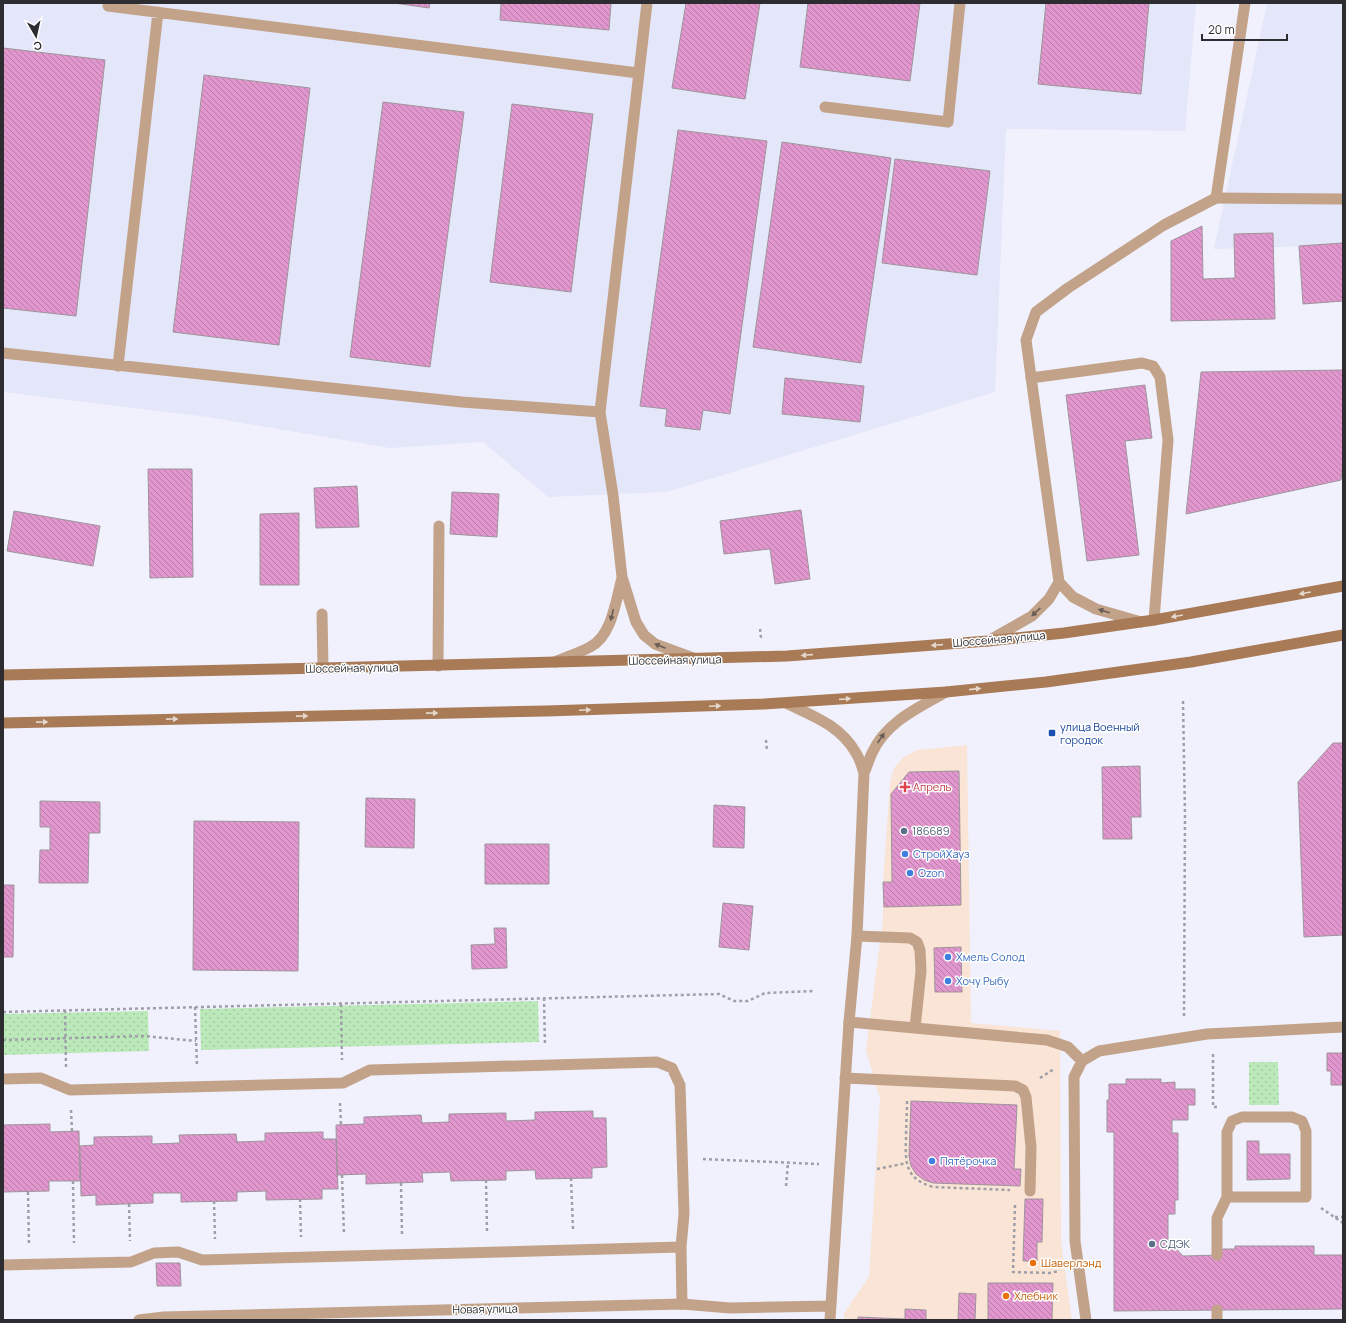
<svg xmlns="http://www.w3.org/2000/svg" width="1346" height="1323" font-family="Manrope,sans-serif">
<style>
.commercial{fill:#f9e4d5}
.built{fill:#e4e6f9}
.park{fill:url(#park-dots)}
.building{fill:url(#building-back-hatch);stroke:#9e949b}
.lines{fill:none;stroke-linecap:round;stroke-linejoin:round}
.path{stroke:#9f9fa8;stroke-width:2.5;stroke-dasharray:3 3;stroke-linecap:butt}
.service{stroke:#c2a289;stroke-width:11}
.minor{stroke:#c2a289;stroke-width:11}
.secondary{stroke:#a87a56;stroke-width:11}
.oneway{fill:#e5d7cc}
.oneway2{fill:#695c54}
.transit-dot{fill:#1a4fb4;stroke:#fff;stroke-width:1.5}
.health-dot{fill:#e0444e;stroke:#fff;stroke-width:1.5}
.service-dot{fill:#5c6f8a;stroke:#fff;stroke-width:1.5}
.shop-dot{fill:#3f7fe0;stroke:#fff;stroke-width:1.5}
.food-dot{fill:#e8710a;stroke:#fff;stroke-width:1.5}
.labels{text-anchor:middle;stroke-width:3;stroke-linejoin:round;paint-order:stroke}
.street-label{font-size:11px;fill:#2d2d31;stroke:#fff}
.transit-label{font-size:11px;fill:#164399;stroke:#fff;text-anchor:start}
.health-label{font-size:11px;fill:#be3a42;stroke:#fff;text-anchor:start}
.service-label{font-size:11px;fill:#4e5e75;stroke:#fff;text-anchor:start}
.shop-label{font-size:11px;fill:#366cbe;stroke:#fff;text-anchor:start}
.food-label{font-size:11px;fill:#c56008;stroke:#fff;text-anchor:start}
</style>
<defs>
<pattern id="park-dots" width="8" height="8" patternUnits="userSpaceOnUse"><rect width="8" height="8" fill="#bce9ba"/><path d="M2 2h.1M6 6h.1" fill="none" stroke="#a2c8a0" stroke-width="1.8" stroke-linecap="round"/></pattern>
<pattern id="building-back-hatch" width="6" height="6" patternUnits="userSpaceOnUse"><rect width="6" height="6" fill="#e197ce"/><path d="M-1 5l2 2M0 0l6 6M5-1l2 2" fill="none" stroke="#b77ca8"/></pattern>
</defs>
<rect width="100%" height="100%" fill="#f0f1fd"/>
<!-- commercial -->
<path class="commercial" d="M967,745l4,278 89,8 1,211 11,78h-228v-7l25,-36 11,-178 -14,-49 17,-131v-37l7,-99 4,-15 10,-11 13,-7z"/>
<!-- built -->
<path class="built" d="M3,3h1193l-11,128 -179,-2 -11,263 -328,100 -119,5 -65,-55 -93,6 -182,-31 -205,-25z
M1267,3h76v242l-129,4z"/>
<!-- park -->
<path class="park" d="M538,1001l1,41 -338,8 -1,-41z
M148,1011l1,40 -146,4v-41z
M1249,1062h29l1,43h-30z"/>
<!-- building -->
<path class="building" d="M394,3h36l-1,5z
M501,3h110l-2,27 -109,-10z
M686,3h74l-15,96 -73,-11z
M808,3h112l-10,78 -110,-14z
M1046,3h103l-8,91 -103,-10z
M3,48l102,12 -29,256 -73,-8z
M204,75l106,13 -31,257 -106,-13z
M383,102l81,10 -34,255 -80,-10z
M512,104l81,10 -22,178 -81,-10z
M678,130l89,11 -37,273 -27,-4 -3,20 -35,-4 2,-17 -27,-3z
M782,142l109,16 -30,205 -108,-16z
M895,159l95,12 -13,104 -95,-12z
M1202,226l1,53 32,-1 -1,-44 39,-1 2,86 -104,2v-80z
M1343,243v58l-40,3 -4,-58z
M1343,370v91l-2,19 -155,34 15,-142z
M785,378l79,8 -4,36 -78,-8z
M1145,385l7,53 -27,3 14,114 -52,6 -21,-166z
M148,469h44l1,108 -43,1z
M357,486l2,41 -43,1 -2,-40z
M452,492l47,2 -2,43 -47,-3z
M801,510l9,69 -35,5 -5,-35 -46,5 -4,-33z
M14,511l86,15 -7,40 -86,-15z
M299,513v72h-39v-71z
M1333,743h10v192l-39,2 -6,-155z
M1140,766l1,51h-10l1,22h-29l-1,-72z
M959,771l2,134 -77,2 -1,-25h9l-1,-88 18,-22z
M366,798l49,1 -1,49 -49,-1z
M40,801l60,1v31h-11l-1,50h-49l1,-33h10v-23h-10z
M714,805l31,2 -1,41 -31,-1z
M194,821l105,1 -1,149 -105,-1z
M485,844h64v40h-64z
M3,885h11l-1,72h-10z
M723,903l30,3 -4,44 -30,-3z
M494,928h12l1,40 -35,1 -1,-24 24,-1z
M961,947l1,45h-27l-1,-44z
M1327,1053h16v32h-12v-14h-4z
M1126,1079h35v4l14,-1v7h20v16h-7v15h-16v13h6v67h-3v14h-7v26l15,16 37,-1v-6h15v-3h79v9h29v54l-229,2v-179h-7v-32h2v-16h17z
M911,1101l106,4 -3,64h7l-1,17 -87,-3 -9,-3 -8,-6 -5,-8 -2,-10z
M593,1111v7h13l1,49 -15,1v10l-56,1 -1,-9 -29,1v9l-55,1 -1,-9 -28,1 1,9 -57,2v-10l-29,1 -1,-50 28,-1v-7l57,-2 1,8 27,-1v-8l57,-1v8l29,-1v-8z
M50,1124v8l29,-1 1,50h-31v10l-46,1v-67z
M323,1132v7h13l2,50h-16v10l-56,1v-9l-29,1v9l-56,1v-9h-28v10l-57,2v-10l-15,1 -1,-50 14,-1v-8l58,-1v8l28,-1 -1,-8 57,-1 1,8 28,-1v-8z
M1247,1141h12v13h31v25l-43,1z
M1025,1199h18l-1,43h-5v19h-14z
M156,1263h24l1,23h-24z
M988,1283h65l-1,37h-64z
M959,1293l17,1 -1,26h-17z
M905,1309l21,1v10h-68v-3l47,2z"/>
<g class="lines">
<!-- path -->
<path class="path" d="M760,629l1,9
M1183,701l2,115 -1,201
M766,740l1,11
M544,998l1,48
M341,1004l1,56
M195,1007l2,60
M65,1010l1,57
M3,1012l716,-18 15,7h14l17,-8 50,-2
M3,1040l141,-4 52,5
M1213,1054v53h4
M1040,1078l14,-9
M907,1101c0,13 -1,25 -1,38 -1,25 0,40 27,48l77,3
M340,1103l1,22
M71,1110l1,21
M703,1159l116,5
M877,1169l30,-6
M342,1175l2,60
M571,1178l2,51
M486,1180l1,51
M73,1181l1,62
M401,1183l1,51
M786,1186l2,-23
M28,1192l1,53
M300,1199l1,38
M214,1201l1,38
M129,1204l1,37
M1015,1205l-2,67 37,1 9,-2
M1321,1208l22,15
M1335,1217h8"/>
<!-- service -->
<path class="service" d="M647,3l-47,409 13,83 9,82 14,45 8,13 11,9 38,14
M108,6l530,67
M825,107l123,15 12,-119
M1216,198l127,1
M3,353l459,49 138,10
M118,366l40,-354
M1031,378l111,-15 11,3 7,11 8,63 -14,180
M322,614l1,54
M555,662c11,-5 24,-9 35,-15 22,-11 26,-47 32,-69
M438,666l1,-140
M857,936l53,2 7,4 3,8 1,21 -6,57
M849,1022l198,18 21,7 14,14
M845,1078l170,8 8,4 3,7 5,50 -1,44
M3,1079l38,-1 29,12 273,-7 27,-13 287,-8 15,6 8,17 4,129 -3,33 1,57
M1217,1255v-37l10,-21v-65l5,-11 10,-4h50l10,4 4,10v66h-79
M3,1265l128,-3 23,-9 24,-1 24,8 479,-13
M1086,1320l-11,-79 -1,-164 8,-16 17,-10 108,-17 136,-7
M1217,1320v-10"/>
<!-- minor -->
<path class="minor" d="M1141,622l-45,-13 -23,-12 -14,-15 -33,-242 10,-28 32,-24 96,-63 52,-27 29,-195
M988,641l44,-25 17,-17 10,-17
M786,703c27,13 54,22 70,50 4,6 6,14 8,20
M139,1320l25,-3 518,-13 48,4 101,-2
M830,1320l19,-298 8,-86 7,-163c3,-6 5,-14 8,-20 14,-31 46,-45 74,-61"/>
<!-- secondary -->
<path class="secondary" d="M3,675l320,-7 464,-12 201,-15 76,-8 90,-13 189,-34
M3,723l543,-12 218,-7 182,-12 100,-10 145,-20 152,-27"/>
</g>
<!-- one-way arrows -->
<defs><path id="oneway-solid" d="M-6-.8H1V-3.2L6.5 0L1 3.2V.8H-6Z"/></defs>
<g class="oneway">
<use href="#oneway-solid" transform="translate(1305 593) rotate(170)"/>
<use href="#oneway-solid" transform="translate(1177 616) rotate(170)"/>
<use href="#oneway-solid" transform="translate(937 645) rotate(176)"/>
<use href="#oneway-solid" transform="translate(807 655) rotate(176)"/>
<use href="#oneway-solid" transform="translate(975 689) rotate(-6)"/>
<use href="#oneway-solid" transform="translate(845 699) rotate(-4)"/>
<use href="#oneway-solid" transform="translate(715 706) rotate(-2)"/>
<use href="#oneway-solid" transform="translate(585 710) rotate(-2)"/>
<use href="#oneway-solid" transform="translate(432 713) rotate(-1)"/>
<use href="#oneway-solid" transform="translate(302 716) rotate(-1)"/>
<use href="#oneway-solid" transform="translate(172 719) rotate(-1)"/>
<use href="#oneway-solid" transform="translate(42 722) rotate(-1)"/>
</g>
<g class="oneway2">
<use href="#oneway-solid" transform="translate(1104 611) rotate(-163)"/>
<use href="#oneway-solid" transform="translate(1036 612) rotate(137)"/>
<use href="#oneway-solid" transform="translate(612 615) rotate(104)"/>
<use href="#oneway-solid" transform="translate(660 646) rotate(-157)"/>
<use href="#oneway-solid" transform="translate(881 738) rotate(-56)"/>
</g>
<!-- markers -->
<rect class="transit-dot" x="1048" y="729" width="8" height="8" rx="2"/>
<path class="health-dot" d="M903 781h4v4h4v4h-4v4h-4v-4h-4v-4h4z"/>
<g class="service-dot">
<circle cx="904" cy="831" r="4"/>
<circle cx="1152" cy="1244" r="4"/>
</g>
<g class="shop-dot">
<circle cx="905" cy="854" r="4"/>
<circle cx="910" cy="873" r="4"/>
<circle cx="948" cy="957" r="4"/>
<circle cx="948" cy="981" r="4"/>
<circle cx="932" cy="1161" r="4"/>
</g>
<g class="food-dot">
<circle cx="1033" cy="1263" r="4"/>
<circle cx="1006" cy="1296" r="4"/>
</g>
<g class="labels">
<!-- street labels -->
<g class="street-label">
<text transform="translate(999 639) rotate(-5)" y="4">Шоссейная улица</text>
<text transform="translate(675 660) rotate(-1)" y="4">Шоссейная улица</text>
<text transform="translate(352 668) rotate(-1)" y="4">Шоссейная улица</text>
<text transform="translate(485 1309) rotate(-1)" y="4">Новая улица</text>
</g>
<!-- transit labels -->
<g class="transit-label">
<text x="1060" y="731">улица Военный<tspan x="1060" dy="13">городок</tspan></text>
</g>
<!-- health labels -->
<g class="health-label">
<text x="913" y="791">Апрель</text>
</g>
<!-- service labels -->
<g class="service-label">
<text x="912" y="835">186689</text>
<text x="1160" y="1248">СДЭК</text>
</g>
<!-- shop labels -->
<g class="shop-label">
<text x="913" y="858">СтройХауз</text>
<text x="918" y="877">Ozon</text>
<text x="956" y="961">Хмель Солод</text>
<text x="956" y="985">Хочу Рыбу</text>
<text x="940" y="1165">Пятёрочка</text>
</g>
<!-- food labels -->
<g class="food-label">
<text x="1041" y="1267">Шаверлэнд</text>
<text x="1014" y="1300">Хлебник</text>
</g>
</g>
<!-- border -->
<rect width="1346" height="1323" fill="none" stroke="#2d2d31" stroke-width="8"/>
<!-- north arrow -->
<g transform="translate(36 36) rotate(171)" stroke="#ffffff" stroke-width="3" paint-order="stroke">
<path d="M0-3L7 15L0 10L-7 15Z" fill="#2d2d31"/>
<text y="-6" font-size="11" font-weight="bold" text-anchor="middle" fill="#2d2d31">С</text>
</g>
<!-- scale -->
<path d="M1202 34v6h85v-6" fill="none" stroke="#2d2d31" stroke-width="2"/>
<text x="1208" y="34" font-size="12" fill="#2d2d31" stroke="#ffffff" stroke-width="3" paint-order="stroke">20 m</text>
</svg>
